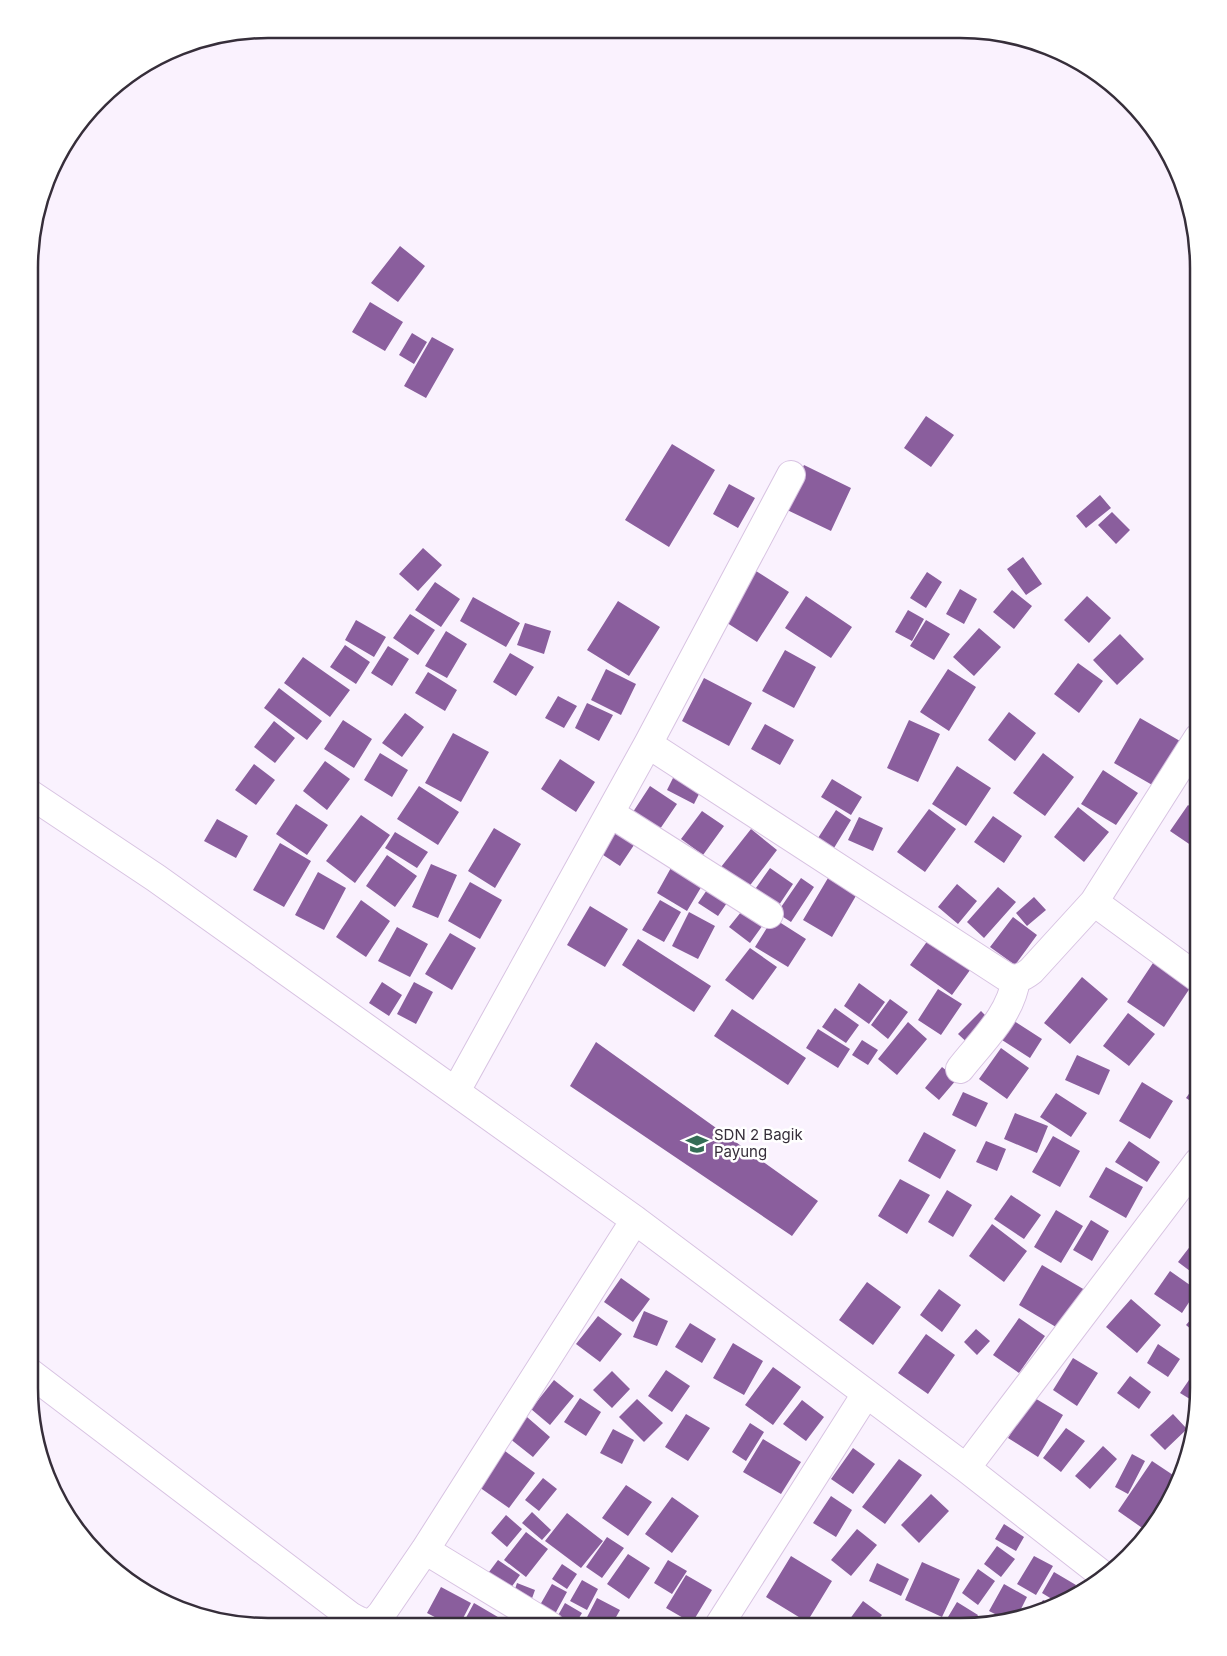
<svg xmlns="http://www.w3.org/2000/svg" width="1227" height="1656" font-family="Inter,sans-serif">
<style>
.building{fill:#8a5e9d}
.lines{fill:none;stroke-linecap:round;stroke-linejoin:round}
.minor-casing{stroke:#d8c3e2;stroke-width:30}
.minor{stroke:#fff;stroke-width:28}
.labels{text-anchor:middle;stroke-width:5;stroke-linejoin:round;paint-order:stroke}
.poi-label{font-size:15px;fill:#362e3a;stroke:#fff;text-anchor:start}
.rim{fill:none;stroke:#362e3a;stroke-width:2.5}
</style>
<rect width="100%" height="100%" fill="#faf2fe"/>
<!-- building -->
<path class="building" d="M400,246l25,20 -27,36 -27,-19z
M370,302l33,20 -18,29 -33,-19z
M412,333l15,9 -13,22 -15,-9z
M432,337l22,12 -28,49 -22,-12z
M926,416l28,19 -23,32 -27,-19z
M672,444l43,26 -46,77 -44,-27z
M804,465l47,23 -20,43 -48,-23z
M729,484l26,14 -17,30 -25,-14z
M1100,495l11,13 -25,20 -10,-12z
M1112,512l18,18 -14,14 -18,-19z
M423,548l19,17 -24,26 -19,-17z
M1023,557l19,27 -16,11 -19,-26z
M756,571l33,21 -32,50 -33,-21z
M927,572l15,10 -16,26 -16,-10z
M435,582l25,17 -19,28 -26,-17z
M960,589l17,10 -13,25 -18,-10z
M1012,590l20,16 -18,23 -21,-17z
M806,596l46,31 -21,31 -46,-30z
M1087,596l24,22 -22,25 -25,-23z
M473,597l47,26 -14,24 -46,-26z
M618,601l42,26 -31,49 -42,-26z
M908,610l16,9 -12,22 -17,-9z
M410,614l25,16 -17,25 -25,-17z
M356,620l30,17 -12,20 -29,-17z
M926,620l24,14 -16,26 -24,-14z
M525,623l26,8 -7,23 -27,-9z
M979,628l22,19 -27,29 -21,-19z
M446,631l21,13 -20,34 -22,-12z
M1120,634l24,25 -27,26 -24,-25z
M345,645l25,17 -14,22 -26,-17z
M388,646l21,13 -17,27 -21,-13z
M785,650l31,17 -22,41 -32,-17z
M510,653l24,14 -18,29 -23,-14z
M303,657l47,33 -20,27 -46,-34z
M1078,663l25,18 -24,32 -25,-19z
M606,669l30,15 -15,31 -30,-15z
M948,669l28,18 -27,44 -29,-19z
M428,672l29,18 -12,21 -30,-18z
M704,678l48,25 -23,43 -47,-25z
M279,688l43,33 -15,19 -43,-32z
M558,696l19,10 -13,22 -19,-10z
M587,703l26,12 -14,26 -24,-13z
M1009,712l27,21 -21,28 -27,-21z
M405,713l19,14 -22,30 -20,-14z
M1140,718l40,23 -26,45 -40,-23z
M343,720l29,19 -18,29 -30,-19z
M909,720l31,14 -22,48 -31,-14z
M274,721l21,17 -20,25 -21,-16z
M765,724l29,16 -14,25 -29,-16z
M453,733l36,19 -28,50 -36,-19z
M380,753l28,17 -16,27 -28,-17z
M1043,753l31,24 -29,39 -32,-23z
M560,759l35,23 -19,30 -35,-23z
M325,761l25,18 -23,31 -24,-19z
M254,764l21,16 -19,25 -21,-15z
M957,766l34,22 -25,38 -34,-22z
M1103,770l35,23 -22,32 -35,-21z
M675,774l27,14 -8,16 -27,-14z
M832,779l30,18 -11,18 -30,-18z
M419,786l40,26 -21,33 -41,-26z
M650,786l27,18 -17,25 -27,-17z
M296,804l32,21 -21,30 -31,-21z
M1188,805l10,7v38l-28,-19z
M1078,807l31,25 -25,30 -30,-25z
M929,809l27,20 -31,43 -28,-20z
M836,810l15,10 -17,28 -16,-10z
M702,811l22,15 -21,29 -22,-16z
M361,815l29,20 -35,48 -29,-22z
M993,816l29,20 -18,27 -30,-21z
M859,817l24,11 -10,23 -25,-11z
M217,819l31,17 -12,22 -32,-17z
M615,823l23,16 -18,27 -23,-15z
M494,828l27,16 -26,44 -27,-17z
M751,829l26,21 -29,38 -27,-21z
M395,832l33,20 -11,16 -32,-20z
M280,843l31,18 -27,46 -31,-17z
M387,855l30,21 -22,31 -29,-21z
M431,864l26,11 -19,43 -26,-11z
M672,866l31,18 -16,27 -30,-18z
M770,868l23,16 -18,27 -24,-16z
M318,872l28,16 -22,42 -29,-15z
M801,878l13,9 -23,35 -14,-9z
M828,878l29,16 -25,43 -29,-17z
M470,882l32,18 -22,39 -32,-18z
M711,884l20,13 -13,19 -20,-13z
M957,884l20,17 -19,23 -20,-17z
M998,887l18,15 -32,36 -17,-16z
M1034,897l12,13 -19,16 -11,-13z
M361,900l29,21 -24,36 -30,-20z
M660,900l21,12 -17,30 -22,-12z
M590,906l38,23 -23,38 -38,-22z
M745,907l20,15 -15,21 -21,-16z
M689,912l26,14 -17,33 -26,-13z
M1013,917l24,18 -22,30 -25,-18z
M773,918l33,21 -18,28 -33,-20z
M397,927l31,17 -18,33 -32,-16z
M450,933l26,15 -24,42 -27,-16z
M931,936l42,30 -21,29 -42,-30z
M638,939l73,47 -17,26 -72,-47z
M750,948l27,19 -24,33 -28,-20z
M1155,960l37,25 -28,42 -37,-25z
M1082,977l26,22 -38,45 -26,-21z
M382,982l20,13 -13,21 -20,-13z
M414,982l19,10 -17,32 -19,-10z
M859,983l26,19 -16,22 -25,-18z
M938,989l24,15 -21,31 -23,-15z
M890,999l18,13 -20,27 -17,-14z
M835,1008l24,17 -13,18 -24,-16z
M732,1009l74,49 -18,27 -74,-49z
M981,1011l13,13 -22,23 -14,-13z
M1128,1013l27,21 -26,32 -26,-20z
M1014,1021l28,18 -12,19 -28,-18z
M908,1022l19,17 -30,36 -19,-16z
M818,1029l32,20 -12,19 -32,-20z
M862,1040l16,10 -10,15 -16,-10z
M596,1042l222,159 -26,35 -222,-150z
M1001,1048l28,20 -22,31 -28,-20z
M1077,1055l33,15 -11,25 -34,-15z
M942,1067l15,12 -18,21 -14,-12z
M1198,1081v25l-12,-8z
M1142,1082l31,19 -23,38 -31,-18z
M963,1092l25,11 -12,24 -24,-12z
M1056,1093l31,20 -16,24 -31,-20z
M1015,1113l33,13 -11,27 -33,-14z
M924,1132l32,18 -16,29 -32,-18z
M1053,1136l27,15 -20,36 -28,-15z
M986,1141l20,8 -9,22 -21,-9z
M1129,1141l31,21 -13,20 -32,-20z
M1106,1167l37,20 -17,31 -37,-21z
M900,1179l30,16 -23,39 -29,-18z
M947,1190l25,15 -19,32 -25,-15z
M1011,1195l30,20 -17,24 -30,-20z
M1056,1210l27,16 -22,37 -27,-16z
M1091,1220l18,11 -17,30 -19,-11z
M992,1224l35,27 -23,31 -35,-26z
M1195,1240l3,2v35l-20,-15z
M1042,1265l43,25 -24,40 -42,-25z
M1170,1271l27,19 -15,23 -28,-19z
M621,1278l29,21 -17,23 -29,-20z
M867,1282l34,25 -28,38 -34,-25z
M939,1289l22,16 -19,27 -22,-17z
M1131,1299l30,26 -24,28 -31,-26z
M644,1311l24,10 -11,25 -24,-9z
M1198,1311v24l-12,-10z
M598,1316l24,18 -22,28 -24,-18z
M1019,1318l26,18 -26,37 -26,-18z
M690,1323l26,16 -14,24 -27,-16z
M976,1329l14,12 -13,14 -13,-13z
M926,1334l29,21 -27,39 -30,-21z
M733,1343l30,18 -19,34 -31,-17z
M1158,1344l22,15 -12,18 -21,-14z
M1073,1358l25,15 -21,33 -24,-16z
M773,1367l28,20 -28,38 -28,-20z
M1198,1367v37l-18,-11z
M666,1370l24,16 -18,26 -24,-16z
M612,1371l18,18 -18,19 -19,-18z
M1130,1376l21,16 -12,17 -22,-16z
M554,1380l20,16 -24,29 -19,-16z
M1033,1397l30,18 -25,42 -30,-19z
M580,1398l21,14 -15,24 -22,-14z
M637,1399l26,24 -19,19 -25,-25z
M802,1400l22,17 -18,24 -23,-17z
M686,1414l24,14 -22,33 -23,-14z
M1173,1414l14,15 -22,21 -15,-15z
M527,1417l23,20 -17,20 -24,-19z
M750,1423l14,9 -18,29 -14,-9z
M1066,1428l19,13 -24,31 -18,-14z
M613,1429l21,11 -12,24 -22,-11z
M763,1439l38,23 -20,32 -38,-22z
M1103,1446l14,13 -27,30 -15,-13z
M853,1448l22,16 -22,30 -22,-15z
M505,1451l30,22 -26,35 -30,-21z
M1132,1454l13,7 -17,33 -13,-7z
M899,1459l23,16 -37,49 -23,-17z
M1152,1461l27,18 -17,35 -14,18 -30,-21z
M543,1478l14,11 -18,22 -14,-11z
M626,1485l26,17 -24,34 -26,-18z
M931,1494l18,17 -30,32 -18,-18z
M831,1496l21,14 -16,27 -23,-14z
M672,1497l27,19 -27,37 -27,-19z
M532,1512l19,18 -9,10 -20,-17z
M567,1513l36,28 -22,27 -36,-27z
M506,1515l16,14 -15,18 -16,-14z
M1004,1524l20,13 -8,14 -21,-12z
M857,1529l20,16 -26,31 -20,-16z
M526,1532l22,17 -22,28 -22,-17z
M607,1537l17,11 -22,30 -16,-11z
M997,1546l18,13 -14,18 -17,-13z
M628,1554l22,14 -21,31 -22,-15z
M791,1556l41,25 -25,41 -41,-25z
M1034,1556l19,10 -17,29 -19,-11z
M498,1560l22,15 -12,17 -22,-16z
M668,1560l19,11 -15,23 -18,-11z
M922,1562l38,17 -18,38 -37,-17z
M877,1563l32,16 -8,17 -32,-15z
M562,1564l15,10 -10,15 -15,-10z
M978,1569l17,12 -17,24 -16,-12z
M1054,1572l22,13 -11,17 -5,2 -18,-11z
M686,1575l26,15 -20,33 -26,-15z
M582,1580l16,9 -11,21 -17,-9z
M517,1583l18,7 -5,14 -18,-6z
M552,1584l15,8 -12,22 -15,-9z
M1004,1584l23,13 -8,16 -18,4 -12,-6z
M441,1587l30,16 -12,23h-7l-25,-13z
M597,1598l23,12 -9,16h-17l-9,-5z
M1043,1600l11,5 -16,4z
M863,1601l19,14 -10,12h-28z
M957,1602l21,13 -5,9 -14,3h-17z
M474,1603l29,17 -4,6 -37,-1z
M565,1603l17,10 -8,13h-5l-13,-7z"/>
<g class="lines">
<!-- minor casing -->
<g class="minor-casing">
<path id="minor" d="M648,744l357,232c10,5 17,2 26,-5l63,-69 104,-164
M30,794l126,84 479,342 331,248 138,108
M610,813l159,101
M1094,902l104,76
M960,1069c21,-27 51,-54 56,-90
M456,1091l192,-347 143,-269
M29,1372l321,244c14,8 21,11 32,-3l43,-63 210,-330
M966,1468l232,-306
M425,1550l125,76
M718,1627l148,-233"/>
</g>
<!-- minor -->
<use href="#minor" class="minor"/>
</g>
<!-- icons -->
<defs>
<g id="school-bare" transform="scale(1.725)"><path d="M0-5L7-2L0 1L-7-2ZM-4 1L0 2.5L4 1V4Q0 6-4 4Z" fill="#346d56" stroke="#fff" stroke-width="2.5" paint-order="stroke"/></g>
</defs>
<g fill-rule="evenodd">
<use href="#school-bare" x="697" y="1144"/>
</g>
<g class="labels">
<!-- poi labels -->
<g class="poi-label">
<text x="714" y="1140">SDN 2 Bagik<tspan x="714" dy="17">Payung</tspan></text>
</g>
</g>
<!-- crop -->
<path d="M0 0H1227V1656H0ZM268 38H960A230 230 0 0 1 1190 268V1388A230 230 0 0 1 960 1618H268A230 230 0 0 1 38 1388V268A230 230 0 0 1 268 38Z" fill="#fff" fill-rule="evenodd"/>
<path class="rim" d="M268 38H960A230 230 0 0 1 1190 268V1388A230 230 0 0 1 960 1618H268A230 230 0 0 1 38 1388V268A230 230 0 0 1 268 38Z"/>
</svg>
